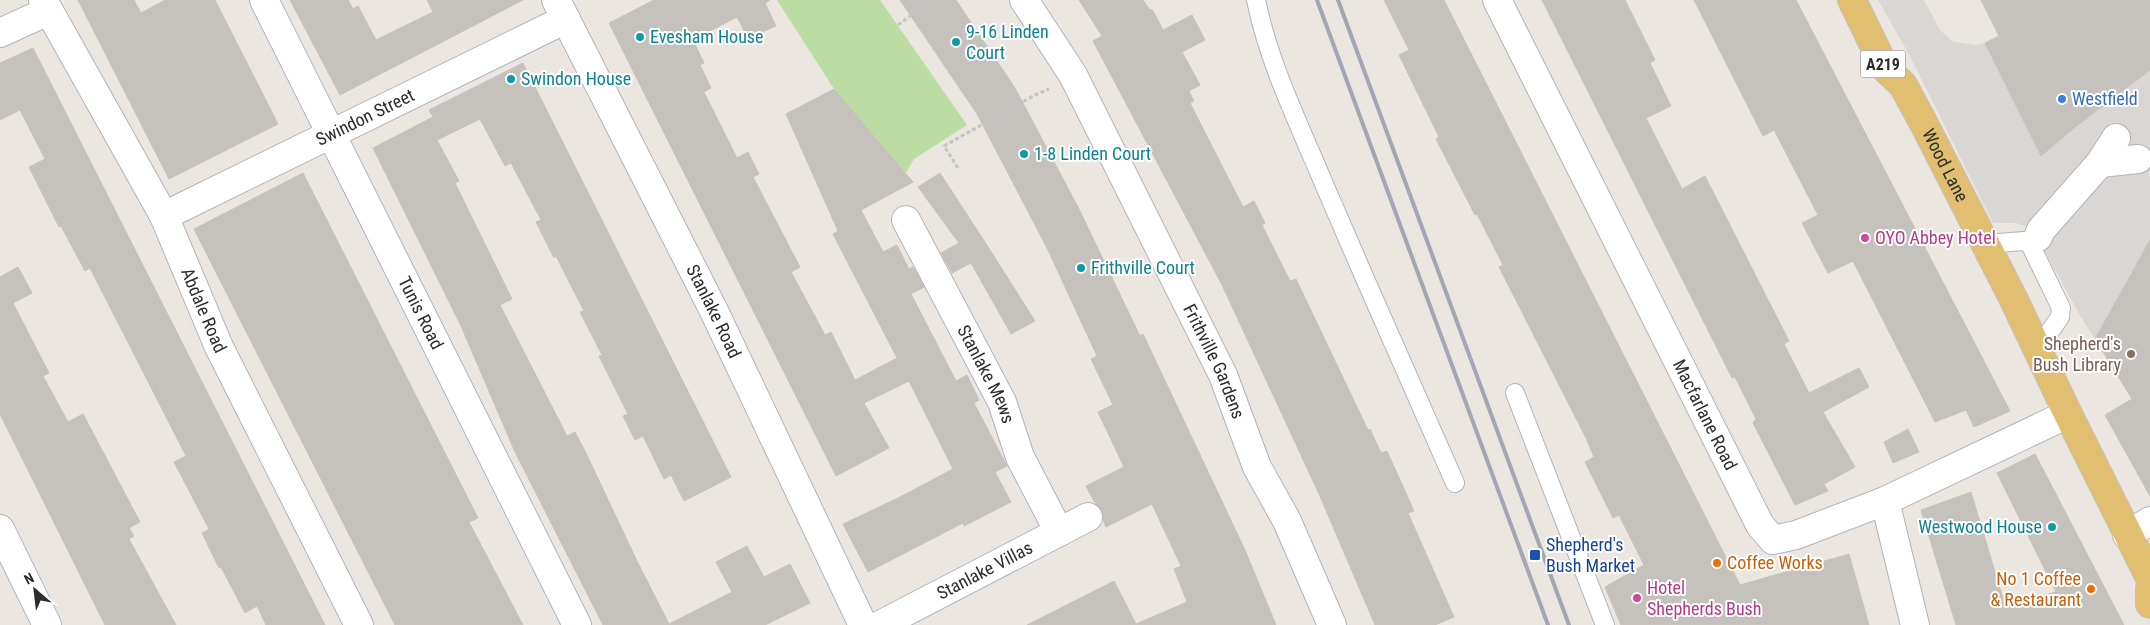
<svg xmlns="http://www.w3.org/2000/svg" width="2150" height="625" font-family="'Roboto Condensed',sans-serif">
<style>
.green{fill:#bbdca3}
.plaza{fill:#d9d6d3}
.building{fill:#c5c1bc;stroke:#c8c2ba}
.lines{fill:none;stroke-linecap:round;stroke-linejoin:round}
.lane-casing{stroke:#b1b3bb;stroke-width:20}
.street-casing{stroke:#b1b3bb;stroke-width:30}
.primary-casing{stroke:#c4c4c4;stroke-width:30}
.path{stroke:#c4c4c4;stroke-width:3;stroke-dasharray:4 2.5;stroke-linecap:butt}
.lane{stroke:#fff;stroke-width:18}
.street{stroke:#fff;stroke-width:28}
.primary{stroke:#e2be70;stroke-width:28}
.rail{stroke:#a3a7b4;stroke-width:4}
.culture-dot{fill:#0f9aa8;stroke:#fff;stroke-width:2}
.shop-dot{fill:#3f7fe0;stroke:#fff;stroke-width:2}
.hotel-dot{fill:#d1479c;stroke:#fff;stroke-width:2}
.education-dot{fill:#8d6e63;stroke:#fff;stroke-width:2}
.transit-dot{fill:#1a4fb4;stroke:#fff;stroke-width:2}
.food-dot{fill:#e8710a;stroke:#fff;stroke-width:2}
.labels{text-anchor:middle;stroke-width:4;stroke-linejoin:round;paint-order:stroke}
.shield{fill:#fff;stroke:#6b6b6b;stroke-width:1}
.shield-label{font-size:16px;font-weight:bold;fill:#2c2c2c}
.culture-label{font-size:18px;fill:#0d838f;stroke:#fff;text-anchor:start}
.shop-label{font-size:18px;fill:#366cbe;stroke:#fff;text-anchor:start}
.street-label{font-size:18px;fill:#2c2c2c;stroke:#fff}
.hotel-label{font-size:18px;fill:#b23c85;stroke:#fff;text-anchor:start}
.education-label{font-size:18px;fill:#785e54;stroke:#fff;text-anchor:end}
.transit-label{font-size:18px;fill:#164399;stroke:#fff;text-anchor:start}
.food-label{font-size:18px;fill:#c56008;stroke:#fff;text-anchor:start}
</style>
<rect width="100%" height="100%" fill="#ece6e1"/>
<!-- green -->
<path class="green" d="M777,0h103l87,125 -53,34 -8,14 -72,-84z"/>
<!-- plaza -->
<path class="plaza" d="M1878,0h46l16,30 13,12 24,3 8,-2 56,113 33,-28 76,-58v101l-2,3 2,2v72l-19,25 -36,66 -16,-25 -46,-85 -17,-6h-23l-83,-167z"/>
<!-- building -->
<path class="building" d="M78,0h56l7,13 24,-13h50l63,124 -109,55z
M290,0h58l5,9 5,-3 18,34 57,-28 -6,-12h96l-183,95z
M654,0h116l-5,3 11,23 -28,12 -11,-21 -44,23 11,23 -4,2 11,23 -7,4 33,66 11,-6 11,22 -6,3 47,90 -9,5 34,63 6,-3 24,48 42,-22 -64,-124 5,-3 -52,-117 48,-25 79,93 -52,28 22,42 14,-7 12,24 4,-2 11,20 -13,7 45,87 11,-6 12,25 -5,3 33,63 -12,6 16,30 -47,24 -1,-3 -95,49 -25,-48 57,-27 53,-28 -44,-88 -45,22 25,45 -53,28 -227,-453z
M900,0h56l59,88 63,119 62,129 3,-2 102,216 31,75h-249l87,-44 22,43 51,-22 -13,-33 7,-3 -29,-62 -46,23 -3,-7 -1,-10 -7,-7 -9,-17 38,-19 -26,-55 15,-7 -22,-46 6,-3 -50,-108 -70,-134z
M1079,0h64l7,10 2,-1 11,21 29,-15 13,25 -23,12 18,33 -11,6 5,10 -4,2 53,104 11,-6 11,22 -3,2 28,56 6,-2 72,151 2,-1 11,24 6,-2 27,60 -6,2 46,104 -19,8h-60l-56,-131 -97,-209 -129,-244 9,-5z
M1384,0h60l296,585 109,-31 20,71h-248l-16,-38 39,-22 -25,-50 -6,3 -28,-56 9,-5 -8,-19 -87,-171 4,-2 -26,-51 -2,1 -39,-76 3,-2 -40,-82 10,-5z
M1542,0h83l30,60 -5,3 21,43 -25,12 36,71 23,-13 84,165 -5,3 25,49 50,-25 10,19 -46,25 32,55 -31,17 4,7 -33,14 -42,-82 3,-4 -21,-42 -3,1z
M1694,0h102l214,411 -36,16 -8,-17 -31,12 -82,-161 -25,12 -26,-50 16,-8 -44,-85 -11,6z
M1981,0h169v70l-76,58 -33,28 -56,-113 14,-7z
M33,48l292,577h-59l-9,-19 -12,7 -24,-46 -2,1 -17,-35 7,-4 -35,-67 12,-6 -96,-188 -5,3 -24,-45 -2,1 -30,-60 16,-8 -25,-49 -20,10v-57z
M523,63l208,414 -47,24 -13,-26 -7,4 -21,-43 -8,4 -12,-24 5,-2 -29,-58 3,-1 -22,-43 4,-1 -28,-55 -2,2 -18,-36 5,-2 -30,-57 -6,3 -25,-47 -43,21 22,41 -4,2 57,116 -12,6 67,131 8,-4 11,21 51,108 32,63 63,-32 -16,-30 31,-16 17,31 26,-13 20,39 -45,22h-162l-88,-173 -54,-126 -88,-178 60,-31 -4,-7z
M303,173l175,345 -9,4 54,103h-128l-201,-396z
M940,173l52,80 43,68 -24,13 -40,-71 -19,10 -11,-20 18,-10 -41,-56z
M2150,240v256l-45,-81 27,-16 -37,-60z
M18,267l14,26 -19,10 36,70 -6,3 25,46 15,-8 57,108 -11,6 5,8 -5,3 47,86h-71l-105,-211v-137z
M1908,429l11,23 -26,11 -9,-21z
M2035,454l22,42 67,129h-168l-35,-115 50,-18 34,113 51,-13 -59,-119z"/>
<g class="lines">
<!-- lane casing -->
<g class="lane-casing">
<path id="lane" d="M1256,0c13,64 43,124 68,184 43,100 87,200 131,299
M1985,244l39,-3 6,3 31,64 -1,9 -23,33
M1515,393l90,232"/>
</g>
<!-- street casing -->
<g class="street-casing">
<g id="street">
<path id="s1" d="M43,0l121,216 55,131 140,278"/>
<path id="s2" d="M264,0l313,625"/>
<path id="s3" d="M556,0l158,311 149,314"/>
<path id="s4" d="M1024,0l49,75 150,300 34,92 30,54 45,104"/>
<path id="s5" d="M1497,0l263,525 13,15 23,-5 89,-34 183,-87"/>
<path d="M0,33l48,-22"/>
<path d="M2100,163l38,-4"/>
<path id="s6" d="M164,216l402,-197"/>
<path id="s7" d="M906,220l96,182 18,55 39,75"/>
<path d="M2038,237l3,-7 59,-67 16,-25"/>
<path d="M1885,501l30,124"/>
<path d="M0,529l47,96"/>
<path d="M2127,535l23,-14"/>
<path id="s8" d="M880,625l208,-108"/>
</g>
</g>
<!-- primary casing -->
<g class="primary-casing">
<g id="primary">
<path id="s9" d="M1852,0l33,68 18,17 20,37 91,178 54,114 82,164"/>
<path d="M2150,588v16"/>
</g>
</g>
<!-- path -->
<path class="path" d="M898,25l34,-25
M958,168l-14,-22 91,-51 14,-6"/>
<!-- lane -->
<use href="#lane" class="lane"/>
<!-- street -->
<use href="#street" class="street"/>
<!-- primary -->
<use href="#primary" class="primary"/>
<!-- rail -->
<path class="rail" d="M1317,0l231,625
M1338,0l231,625"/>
</g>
<!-- markers -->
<g class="culture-dot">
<circle cx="640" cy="37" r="5"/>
<circle cx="956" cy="42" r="5"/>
<circle cx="511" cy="79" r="5"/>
<circle cx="1024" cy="154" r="5"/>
<circle cx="1081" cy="268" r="5"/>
<circle cx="2052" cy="527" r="5"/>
</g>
<circle class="shop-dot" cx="2062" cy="99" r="5"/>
<g class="hotel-dot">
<circle cx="1865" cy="238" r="5"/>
<circle cx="1637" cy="598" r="5"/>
</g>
<circle class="education-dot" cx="2131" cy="354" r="5"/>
<rect class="transit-dot" x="1529" y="549" width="12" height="12" rx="2.5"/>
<g class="food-dot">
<circle cx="1717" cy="563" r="5"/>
<circle cx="2091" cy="589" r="5"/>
</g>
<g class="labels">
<!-- shield labels -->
<rect class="shield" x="1860.5" y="50.5" width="45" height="27" rx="4"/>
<g class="shield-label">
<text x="1883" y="70">A219</text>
</g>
<!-- culture labels -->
<g class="culture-label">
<text x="966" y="38">9-16 Linden<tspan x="966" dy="21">Court</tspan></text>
<text x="650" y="43">Evesham House</text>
<text x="521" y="85">Swindon House</text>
<text x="1034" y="160">1-8 Linden Court</text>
<text x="1091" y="274">Frithville Court</text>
<text x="2042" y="533" text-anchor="end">Westwood House</text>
</g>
<!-- shop labels -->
<g class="shop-label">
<text x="2072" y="105">Westfield</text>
</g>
<!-- street labels -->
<g class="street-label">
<text dy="6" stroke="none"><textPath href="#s6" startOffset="224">Swindon Street</textPath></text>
<text dy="6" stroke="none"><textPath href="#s9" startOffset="191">Wood Lane</textPath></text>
<text dy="6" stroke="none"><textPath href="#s1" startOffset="350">Abdale Road</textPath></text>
<text dy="6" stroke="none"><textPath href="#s3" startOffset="349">Stanlake Road</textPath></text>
<text dy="6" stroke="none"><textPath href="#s2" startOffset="350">Tunis Road</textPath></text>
<text dy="6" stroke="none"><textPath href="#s4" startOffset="409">Frithville Gardens</textPath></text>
<text dy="6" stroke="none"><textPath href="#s7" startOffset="174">Stanlake Mews</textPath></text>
<text dy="6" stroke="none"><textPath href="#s5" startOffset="464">Macfarlane Road</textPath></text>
<text dy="6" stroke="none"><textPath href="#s8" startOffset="118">Stanlake Villas</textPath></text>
</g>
<!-- hotel labels -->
<g class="hotel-label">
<text x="1875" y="244">OYO Abbey Hotel</text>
<text x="1647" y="594">Hotel<tspan x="1647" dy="21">Shepherds Bush</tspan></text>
</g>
<!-- education labels -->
<g class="education-label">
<text x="2121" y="350">Shepherd's<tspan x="2121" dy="21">Bush Library</tspan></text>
</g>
<!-- transit labels -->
<g class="transit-label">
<text x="1546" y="551">Shepherd's<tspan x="1546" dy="21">Bush Market</tspan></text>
</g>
<!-- food labels -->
<g class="food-label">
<text x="1727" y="569">Coffee Works</text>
<text x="2081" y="585" text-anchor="end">No 1 Coffee<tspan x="2081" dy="21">&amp; Restaurant</tspan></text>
</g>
</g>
<!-- north arrow -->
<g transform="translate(35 590) rotate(332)" stroke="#ffffff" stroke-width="4" paint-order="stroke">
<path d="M0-4L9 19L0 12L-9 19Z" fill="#2c2c2c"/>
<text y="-8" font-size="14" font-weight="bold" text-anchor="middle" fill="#2c2c2c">N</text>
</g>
</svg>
